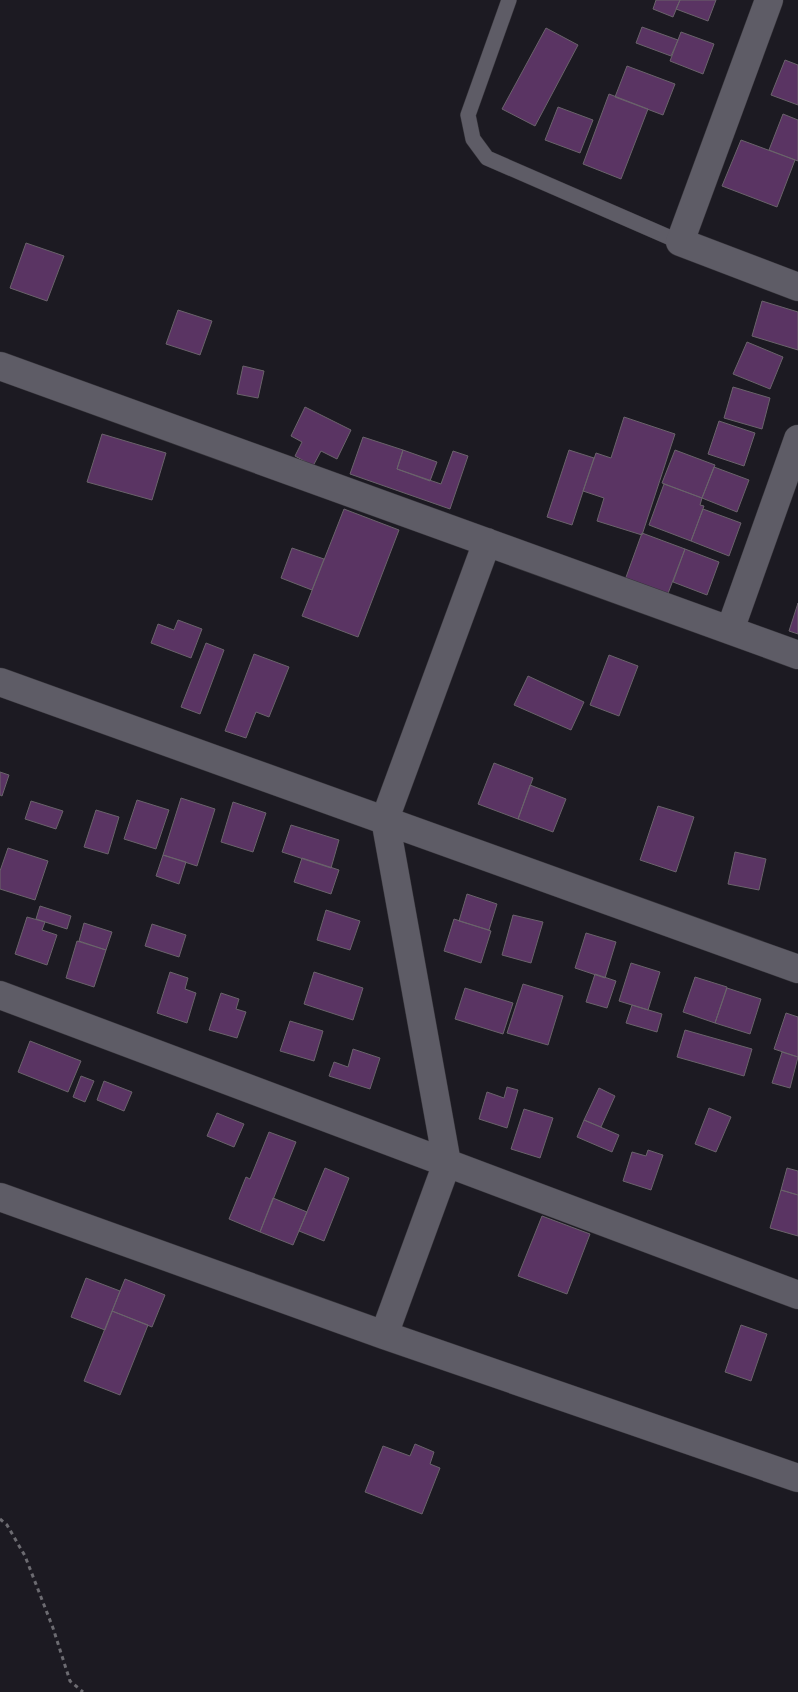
<svg xmlns="http://www.w3.org/2000/svg" width="798" height="1692" font-family="Jost,sans-serif">
<style>
.building{fill:#5a3463;stroke:#6a636b}
.lines{fill:none;stroke-linecap:round;stroke-linejoin:round}
.service-casing{stroke:#36343a;stroke-width:16}
.minor-casing{stroke:#36343a;stroke-width:29}
.path{stroke:#6c6b71;stroke-width:3;stroke-dasharray:4 4;stroke-linecap:butt}
.service{stroke:#5e5c66;stroke-width:15}
.minor{stroke:#5e5c66;stroke-width:28}
</style>
<rect width="100%" height="100%" fill="#1c1a22"/>
<!-- building -->
<path class="building" d="M656,0h24l-7,17 -20,-8z
M680,0h36l-8,21 -32,-12z
M642,27l36,13 -7,16 -35,-13z
M546,28l32,17 -43,81 -33,-17z
M681,32l33,12 -11,30 -33,-13z
M785,60l13,5v40l-27,-10z
M627,66l48,18 -12,31 -48,-18z
M609,94l39,15 -27,70 -38,-15z
M558,107l35,13 -13,33 -35,-13z
M783,114l15,6v41l-29,-11z
M741,140l54,20 -18,47 -55,-21z
M26,243l38,13 -17,45 -37,-13z
M762,301l36,11v38l-46,-14z
M178,310l34,11 -12,34 -34,-11z
M747,342l36,15 -13,32 -37,-15z
M243,366l21,5 -6,27 -21,-4z
M733,387l37,11 -8,31 -38,-11z
M305,407l46,23 -14,29 -16,-8 -8,15 -18,-10 7,-14 -11,-6z
M624,417l51,17 -33,101 -45,-14 7,-23 -21,-7 13,-38 15,5z
M719,421l36,12 -11,33 -36,-12z
M102,434l64,19 -14,47 -65,-18z
M363,437l40,13 -6,19 44,15 12,-33 15,5 -18,53 -100,-35z
M403,450l34,12 -7,19 -33,-12z
M569,450l25,8 -22,67 -25,-8z
M675,450l40,15 -13,33 -40,-15z
M714,467l35,13 -12,32 -35,-14z
M664,484l38,14 -2,7 4,1 -13,35 -42,-16z
M344,509l55,21 -41,107 -56,-21z
M703,509l38,14 -12,33 -38,-15z
M642,533l43,16 -18,47 -42,-16z
M292,548l32,11 -12,31 -31,-12z
M685,549l34,13 -12,33 -34,-13z
M798,603v31l-9,-3z
M178,620l24,9 -11,29 -40,-15 7,-19 16,6z
M206,643l18,7 -24,64 -19,-7z
M254,654l35,13 -20,50 -13,-5 -10,26 -21,-7z
M609,655l29,11 -19,50 -29,-11z
M528,676l56,26 -13,28 -57,-25z
M494,763l39,15 -15,41 -40,-15z
M0,772l9,3 -7,21 -2,-1z
M530,785l36,14 -13,33 -35,-13z
M181,798l34,11 -18,57 -34,-11z
M137,800l32,10 -13,39 -32,-10z
M31,801l32,10 -7,18 -31,-10z
M233,802l33,11 -13,39 -32,-10z
M658,806l36,11 -18,55 -36,-12z
M96,810l23,7 -11,37 -24,-7z
M291,825l48,15 -8,28 -49,-16z
M8,848l40,13 -13,39 -35,-11v-18z
M735,852l31,7 -7,31 -31,-6z
M163,855l23,7 -7,22 -23,-8z
M302,858l37,12 -8,24 -37,-12z
M467,894l30,10 -8,26 -30,-9z
M40,906l31,10 -4,13 -31,-10z
M326,910l34,11 -10,29 -33,-10z
M513,915l30,7 -12,41 -29,-8z
M27,917l18,5 -3,8 15,5 -10,30 -32,-11z
M454,919l37,12 -10,32 -37,-12z
M84,923l28,9 -6,18 -27,-9z
M152,924l34,11 -7,22 -34,-11z
M586,933l30,9 -11,36 -30,-10z
M77,941l29,9 -12,37 -28,-9z
M631,963l29,9 -12,38 -29,-9z
M170,972l18,6 -3,11 11,4 -9,30 -30,-10z
M314,972l49,16 -10,32 -49,-16z
M595,974l21,7 -9,27 -21,-6z
M695,977l32,10 -12,36 -32,-11z
M523,984l40,12 -15,49 -41,-12z
M465,988l48,15 -10,31 -48,-15z
M727,988l34,11 -11,35 -35,-11z
M221,993l18,6 -3,10 10,3 -9,26 -28,-8z
M632,1005l30,9 -5,18 -31,-9z
M786,1013l12,4v40l-24,-8z
M290,1021l33,10 -9,30 -34,-10z
M685,1030l67,19 -8,27 -67,-19z
M30,1041l51,20 -13,31 -50,-20z
M353,1049l27,9 -10,31 -41,-13 5,-14 14,5z
M782,1052l16,5 -8,31 -18,-5z
M81,1076l13,5 -9,21 -12,-5z
M104,1081l28,11 -8,19 -27,-11z
M507,1087l11,3 -11,38 -28,-9 8,-27 17,6z
M599,1088l16,8 -14,31 -17,-7z
M709,1108l22,9 -15,35 -21,-8z
M524,1109l29,9 -13,40 -29,-9z
M217,1113l27,11 -10,23 -27,-11z
M584,1120l35,15 -7,17 -35,-15z
M269,1132l27,10 -36,90 -31,-13 17,-42 4,2z
M648,1150l15,5 -12,35 -28,-9 9,-29 14,4z
M325,1168l24,10 -25,63 -25,-10z
M787,1168l11,3v24l-17,-5z
M781,1190l17,5v41l-28,-8z
M273,1198l34,14 -14,33 -33,-13z
M542,1216l48,18 -23,60 -49,-18z
M86,1278l34,13 -15,39 -34,-13z
M125,1279l40,16 -13,32 -40,-16z
M112,1311l36,14 -28,70 -36,-14z
M741,1325l26,9 -16,47 -26,-9z
M415,1444l19,8 -4,12 10,4 -18,46 -57,-22 18,-46 27,10z"/>
<g class="lines">
<!-- service casing -->
<g class="service-casing">
<path id="service" d="M509,0l-41,115 5,24 14,19 193,84"/>
</g>
<!-- minor casing -->
<g class="minor-casing">
<path id="minor" d="M769,0l-89,242 118,45
M0,366l798,289
M730,630l68,-191
M0,682l798,287
M0,995l798,300
M0,1197l384,138 414,143
M384,1335l63,-172 -62,-344 102,-277"/>
</g>
<!-- path -->
<path class="path" d="M0,1519l7,6 18,31 28,72 17,53 13,11"/>
<!-- service -->
<use href="#service" class="service"/>
<!-- minor -->
<use href="#minor" class="minor"/>
</g>
</svg>
